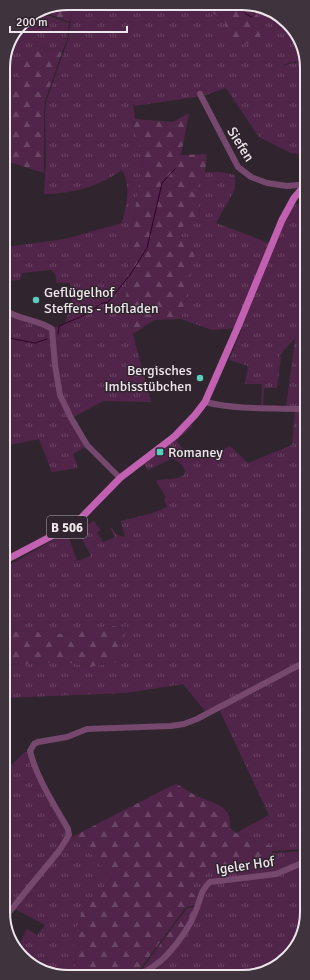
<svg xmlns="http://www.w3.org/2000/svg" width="310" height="980" font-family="Signika,sans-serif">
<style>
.grass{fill:url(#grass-tufts)}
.forest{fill:url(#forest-firs)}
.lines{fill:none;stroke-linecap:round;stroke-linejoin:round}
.stream{stroke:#30002a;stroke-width:1}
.minor{stroke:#76486e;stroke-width:6}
.major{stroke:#c261b2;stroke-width:7}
.poi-dot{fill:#59cebf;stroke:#30252e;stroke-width:1.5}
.labels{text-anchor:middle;stroke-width:3;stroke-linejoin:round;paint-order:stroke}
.shield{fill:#30252e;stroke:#b4acb2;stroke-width:1}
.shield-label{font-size:13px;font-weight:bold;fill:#ede6eb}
.street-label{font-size:14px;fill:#ede6eb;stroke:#30252e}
.poi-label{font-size:14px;fill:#ede6eb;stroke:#30252e;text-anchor:start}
.rim{fill:none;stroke:#ede6eb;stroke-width:2}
</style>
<defs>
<pattern id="grass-tufts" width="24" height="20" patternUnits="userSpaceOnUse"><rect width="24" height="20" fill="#512549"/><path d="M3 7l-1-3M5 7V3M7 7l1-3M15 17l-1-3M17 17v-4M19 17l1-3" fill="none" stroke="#6a4563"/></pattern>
<pattern id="forest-firs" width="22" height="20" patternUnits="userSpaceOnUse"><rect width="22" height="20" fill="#512549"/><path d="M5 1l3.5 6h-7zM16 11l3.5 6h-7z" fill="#6a4563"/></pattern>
</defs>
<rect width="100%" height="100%" fill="#30252e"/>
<!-- grass -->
<path class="grass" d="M106,3l95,1 25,18 31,-7 -12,-11h10l33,18 18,34v2l-2,2 -20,4v1l22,-4v94l-15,-2 -32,-16 -33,-49 -23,8 -69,10 -1,-3h-3l-1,5 14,52 -13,80 -4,57 5,30 20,75 -48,-1 -31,17 -9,-23 -6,-30 -3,-37 11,-5 7,-21 -2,-19h-13l-2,-9 -4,-4 -29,3 -2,7 -17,1v-26l3,-8 59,-8 57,-16c4,-18 10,-36 0,-53 -22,16 -51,24 -78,24l2,-32 -1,-50 1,-10 22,-62 5,-34 31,3z
M41,13l28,10 -2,17 -5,12 -28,-7 -23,46 -8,-4v-23l22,-45z
M205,172h16l14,3v14l-19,34 53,20 -32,85 -25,2 -31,-11 13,-65 -14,-17 6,-18 14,2 -2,-35z
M300,203l4,2 2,3v200l-20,-1 9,-69 -16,18 2,1 -4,31h-13l-1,20h-2l1,-24h-17l3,-18 -19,-6 13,-31h-4l45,-107 11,-16z
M3,309l49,21 9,65 26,51 -14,8 5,14 -26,4 -13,-33 -35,7z
M295,410h11l1,250 -101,52 -23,-28 -57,9 -122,5v-33l61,-3 25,5 28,-5c0,-8 6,-26 9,-36l-4,2 -10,-2 -53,8 -11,-3 -15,1 -30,-1v-63l63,-36 10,29 14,-5 -16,-30 8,-6 4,5 6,-4 8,9 -4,2 6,10 12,-5 -5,-9h2l5,7 8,2 -4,-16 32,-8 14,-6 -3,-8 2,-2 -10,-16c10,-4 23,1 29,-8 0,-7 -7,-14 -14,-14l-23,11 -4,-6 -2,1 18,-13 31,-27 2,1 -17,14 16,21 14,-8 4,4 20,-11 18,17 44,-18z
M307,663v186l-34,2 1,-4 -38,-14 33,-18 -50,-106z
M25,752h3l39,79 -3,10 -51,64 -2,-2 -3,2 1,4 -5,-4v-133z
M72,837l5,2 16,17 2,4 17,19 -23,23 -8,10 -1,10 -7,11 3,25 -3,18h-18l-33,-18 -5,-9 10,-20 10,6 8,-10 -32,-17 52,-64z
M307,851v9l-25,11 -68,9 -15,19 -15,-13 24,-13v-4l25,-6 27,-2 11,-5 1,-3z
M307,862v54l-16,39 -37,21h-106c11,-10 25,-21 32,-34 11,-18 17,-40 29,-58l61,-8z"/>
<!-- forest -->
<path class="forest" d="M68,3h38l-2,6 -31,-2 -3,15 -26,-10z
M201,4h44l12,11 5,32 -37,-9v-16z
M34,45l28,7 -17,49 -1,11v61l-41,-13v-73l8,4z
M130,103h3l2,16 38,3 16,-9 -8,42 26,-1 -2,18 -7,14 2,35 -14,-2 -6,17 15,18 -14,65 -27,1 -21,14 -2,-7 -5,-30 4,-57 13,-80 -14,-52z
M202,449l4,4 -14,8 -2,-3z
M113,626l10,2 4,-2c-2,10 -9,27 -9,36l-28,5 -25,-5 -61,3v-34l30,1 15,-1 11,3z
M177,784c7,4 13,9 20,12 15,7 36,9 33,32l6,5 38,14 -3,9 -11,5 -27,2 -25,6v4l-24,13 15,13 -2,6 -11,2 -51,69h-62l3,-18 -3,-25 7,-11 1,-10 8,-10 23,-23 -17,-19 -2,-4 -16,-17 -5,-2 97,-50z
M196,907l-19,35 -20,22 -18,9 48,-65z"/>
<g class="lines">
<!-- stream -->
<path class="stream" d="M238,4l9,11 5,2
M58,334l1,-8 28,-12 15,-11 6,-1 22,-27 17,-27 15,-65 13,-14
M3,337l32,6 12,-4"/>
<!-- minor -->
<path class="minor" d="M200,94l38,73 13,10 16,6 20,3 11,-1 5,2
M3,309c15,11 34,10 49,20l3,36 5,30 11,23 16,27 33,33
M205,402c33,8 67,6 101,7
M4,919l14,-18 41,-50 10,-16 -1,-6c-14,-25 -31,-50 -38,-78l4,-7 4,-2 29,-5 20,-8 84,-3 13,-2 13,-5 110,-58
M138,976c5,-4 11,-6 16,-10 15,-10 33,-34 40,-51 6,-12 6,-25 16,-33l66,-8 31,-13"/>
<!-- major -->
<path class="major" d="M4,561l61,-32 17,-12 38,-39 55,-42 20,-21 10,-13 32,-73 45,-109 12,-22 12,-14"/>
</g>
<!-- markers -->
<g class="poi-dot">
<circle cx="36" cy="300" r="4"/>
<circle cx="200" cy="378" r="4"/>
<rect x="156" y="448" width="8" height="8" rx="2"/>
</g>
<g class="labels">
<!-- shield labels -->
<rect class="shield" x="47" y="516" width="40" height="22" rx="3"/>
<g class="shield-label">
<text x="67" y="532">B 506</text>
</g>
<!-- street labels -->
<g class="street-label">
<text transform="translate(241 144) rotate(58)" y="5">Siefen</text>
<text transform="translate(245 865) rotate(-8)" y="5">Igeler Hof</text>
</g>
<!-- poi labels -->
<g class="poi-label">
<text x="44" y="297">Geflügelhof<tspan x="44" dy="16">Steffens - Hofladen</tspan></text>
<text x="192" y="375" text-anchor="end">Bergisches<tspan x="192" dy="16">Imbisstübchen</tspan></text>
<text x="168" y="457">Romaney</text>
</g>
</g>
<!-- crop -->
<path d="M0 0H310V980H0ZM68 10H242A58 58 0 0 1 300 68V912A58 58 0 0 1 242 970H68A58 58 0 0 1 10 912V68A58 58 0 0 1 68 10Z" fill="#3f343d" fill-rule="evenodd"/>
<path class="rim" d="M68 10H242A58 58 0 0 1 300 68V912A58 58 0 0 1 242 970H68A58 58 0 0 1 10 912V68A58 58 0 0 1 68 10Z"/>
<!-- scale -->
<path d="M10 26v6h117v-6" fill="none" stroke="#ede6eb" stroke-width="2"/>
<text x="16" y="26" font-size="12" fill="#ede6eb" stroke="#30252e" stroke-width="3" paint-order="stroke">200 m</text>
</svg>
